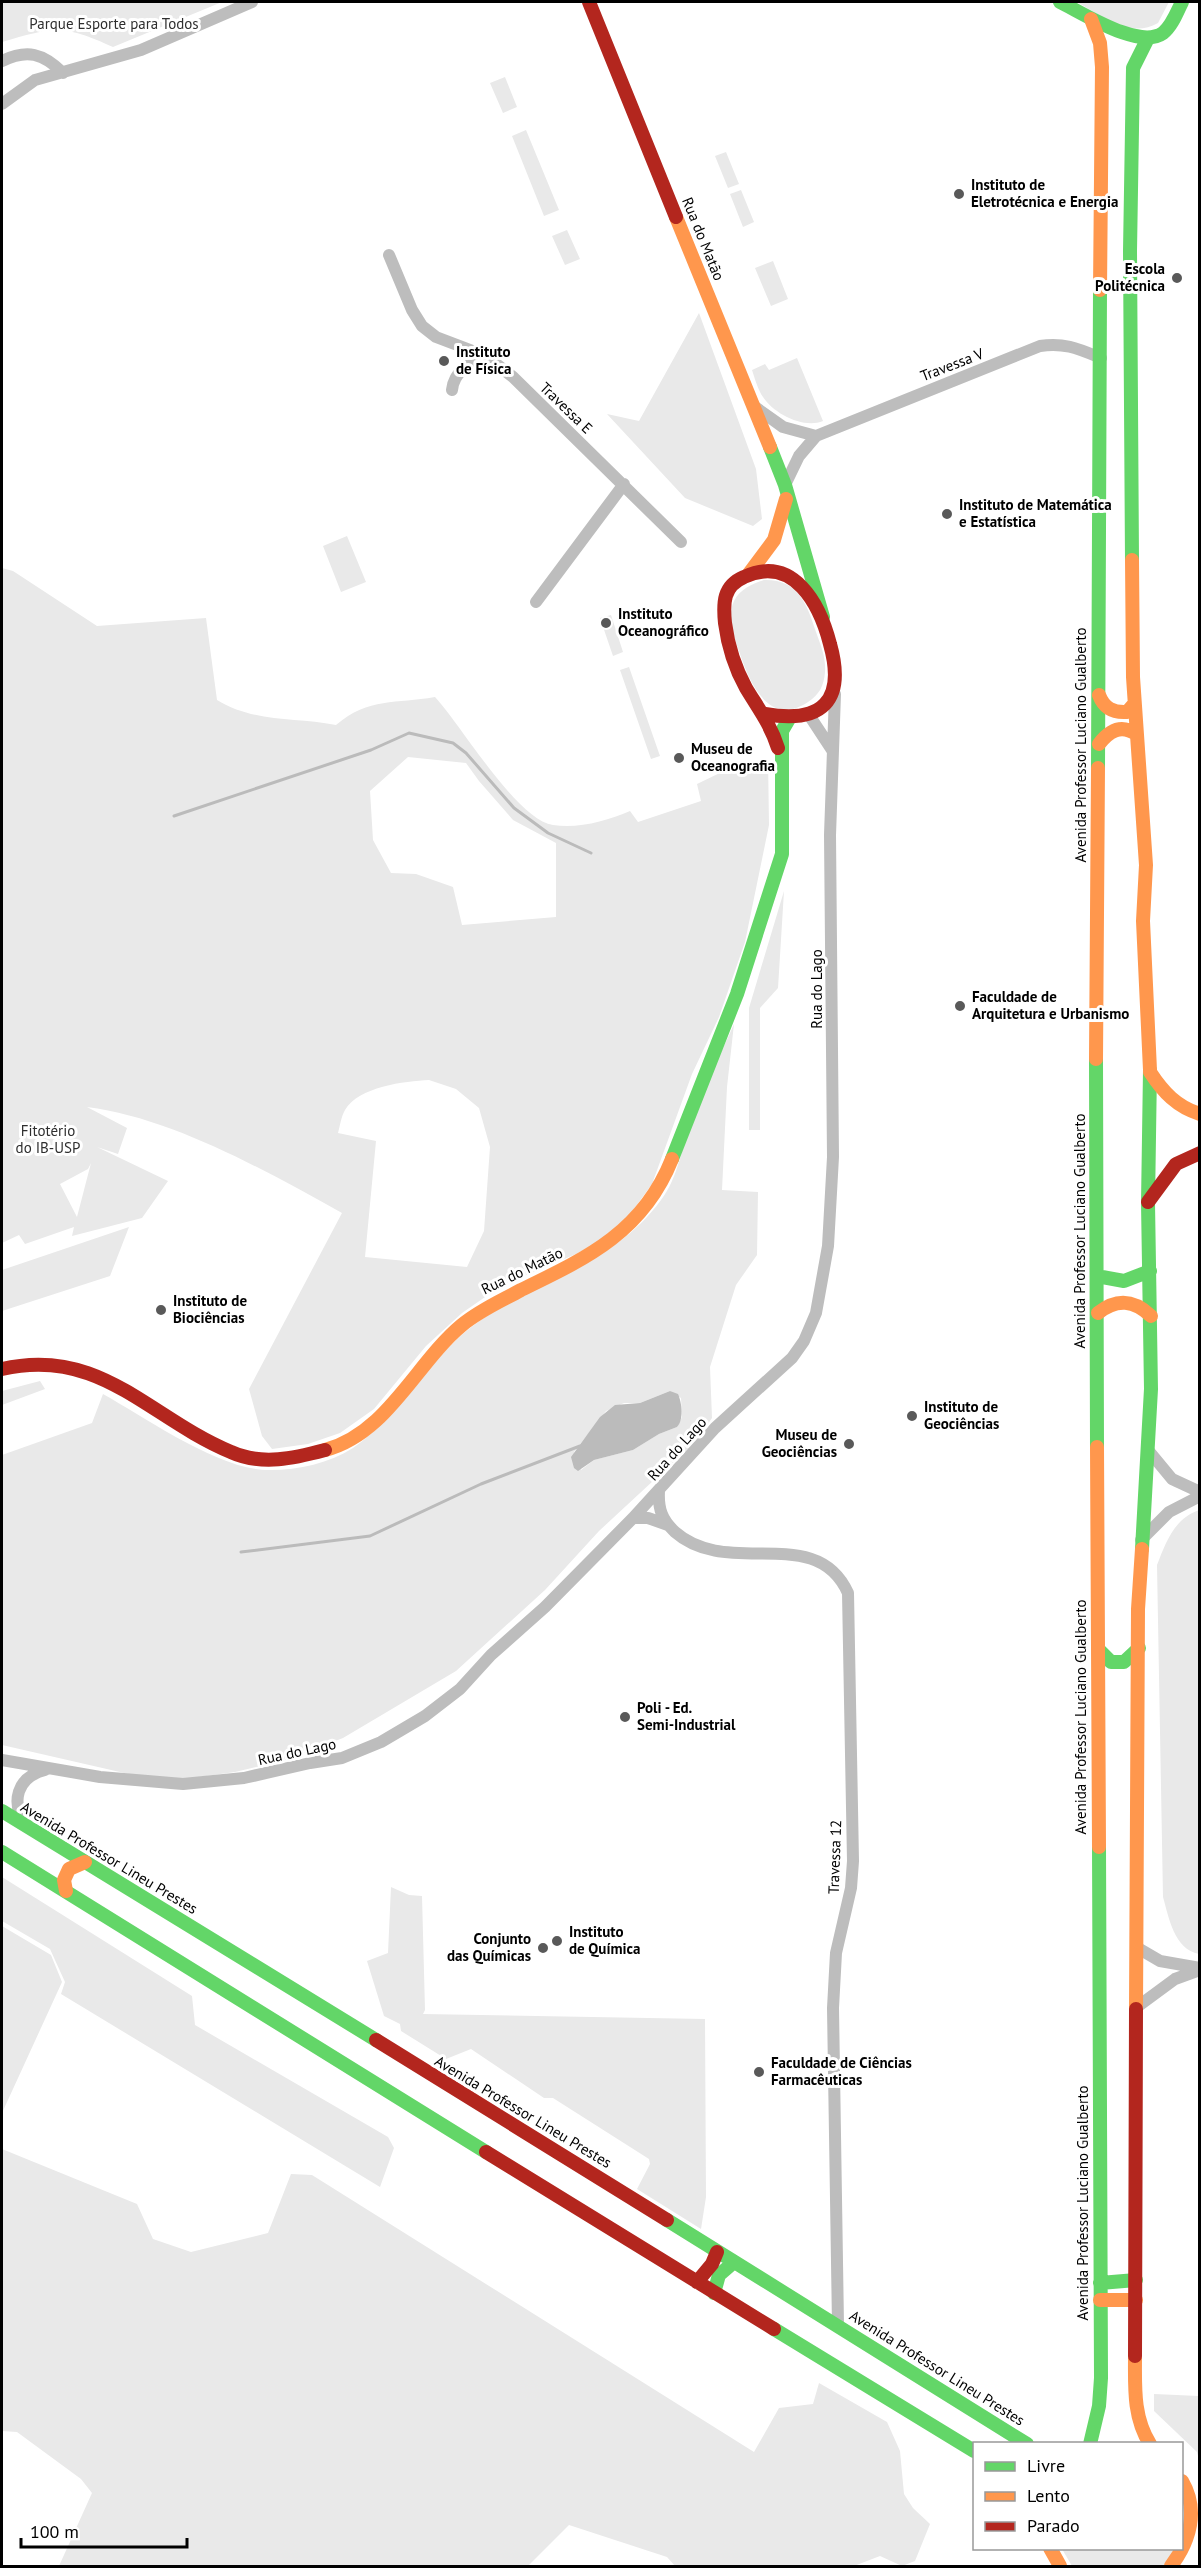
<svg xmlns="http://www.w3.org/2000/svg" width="1201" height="2568" font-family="'PT Sans',sans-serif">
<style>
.green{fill:#e9e9e9;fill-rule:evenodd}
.water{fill:#bbb}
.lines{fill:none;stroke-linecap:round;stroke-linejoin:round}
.stream{stroke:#bbb;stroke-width:3}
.street{stroke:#bdbdbd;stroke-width:12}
.fast{stroke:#63d668;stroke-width:14}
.slow{stroke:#ff974d;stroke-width:14}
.jam{stroke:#b3261e;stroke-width:14}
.poi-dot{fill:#595959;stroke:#fff;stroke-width:2}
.labels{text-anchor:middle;stroke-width:6;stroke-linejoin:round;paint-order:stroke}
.park-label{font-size:15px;fill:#2e2e2e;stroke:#fff}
.poi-label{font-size:15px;font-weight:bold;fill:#000;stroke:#fff;text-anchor:start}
.street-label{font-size:15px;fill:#000;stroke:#fff}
</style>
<rect width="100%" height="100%" fill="#fff"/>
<!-- green -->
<path class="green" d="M2,2h220l-109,45c-50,-23 -60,-20 -111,-5z
M1077,2h92l-11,21c-28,16 -56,-7 -81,-21z
M505,77l12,30 -14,6 -13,-30z
M526,130l33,80 -15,6 -32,-80z
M726,152l13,32 -11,4 -13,-32z
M741,190l13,32 -11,5 -13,-33z
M567,230l13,29 -15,6 -13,-29z
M773,261l15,38 -17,7 -16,-38z
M699,313l57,156 6,50 -9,7 -68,-28 -78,-84 32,7z
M797,358l26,63c-19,8 -49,-7 -60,-24 -5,-7 -8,-18 -11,-27l13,-6 4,6z
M347,536l19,46 -25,10 -18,-46z
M2,568l11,3 84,55 109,-8 11,82c38,23 77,17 119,25 33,-28 60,-21 99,-28 27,29 81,122 118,128 25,4 54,-4 77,-14l8,11 63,-21 -4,-17 29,-14 42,-12 1,67 -24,117 -26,75 -27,57 -40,110 -21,29 -28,26 -27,15 -75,32 -39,27 -36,33 -52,63 -34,24 -32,11 -36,5 -10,-13 -13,-47 93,-176c-76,-42 -169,-95 -255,-106l40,21 -9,26 -21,-7 71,34 -26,37 -70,18 2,-9 -49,17 -6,-9 -17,8zM408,757l58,6 13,18 34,39 43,23v74l-94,8 -9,-38 -37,-13 -25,-1 -18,-33 -3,-49zM429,1080l27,9 23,19 11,39 -6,84 -17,36 -102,-10 11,-116 -38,-8c2,-7 3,-16 7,-23 13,-23 60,-29 84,-30zM91,1163l-14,54 -17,-33 28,-15z
M764,580c34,-1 43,24 52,52 5,14 10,25 9,40 -1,14 -6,23 -17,30 -39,26 -58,-19 -68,-48 -6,-18 -14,-35 -6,-53 6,-12 18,-17 30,-21z
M611,615l12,37 -10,4 -13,-38z
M629,667l31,89 -9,3 -31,-89z
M784,891l-6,97 -18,20v122h-11v-122z
M734,1024l-7,63 -5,103 36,2 -1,63 -21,30 -26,82 2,51 -18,25 -95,88 -54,59 -89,81 -113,67 -54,21 -54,13 -51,7 -51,-4 -131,-30v-290l90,-32 11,-29c43,24 119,78 168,76 27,0 59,-7 82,-22 51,-35 77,-94 128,-128 61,-41 134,-57 180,-120 17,-22 21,-54 31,-80 11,-33 28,-64 42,-96zM670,1391l11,7 1,19 -5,10 -18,7 -26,16 -39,10 -13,10 -7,-18 32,-41 18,-8h16z
M129,1227l-19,49 -108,35v-41z
M40,1381l5,8 -43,16v-14z
M1199,1510h1l-1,444c-25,-5 -30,-36 -36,-57l-6,-332c9,-23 17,-46 42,-55z
M2,1877l190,119 3,29 193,112 6,11 -14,39 -319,-193 4,-12 -15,-33 -48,-28z
M391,1887l18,8 13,1 3,114 -2,4 282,5 1,178 -5,32 -64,-40 13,-25 -1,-5 -96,-61h-9l-73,-49 -25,10 -45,-28 -1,-7 -16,-8 -17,-55 21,-8z
M2,1926l49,29 11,27 -60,131z
M2,2149l135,55 16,35 38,13 77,-19 23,-59 21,1 442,277 25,-44 34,-4 6,-21 68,39 13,29 4,43 9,14 17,16 -15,37 -13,5 -22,-10 -26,10h-179l-8,-9 -98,-32 -41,41h-469l33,-73 -11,-14 -64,-47 -15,-1z
M1154,2394l45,2v64l-2,-8 -43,-41z
M1062,2549h115l-11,17h-94z"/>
<!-- water -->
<path class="water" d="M670,1391l8,3c4,9 6,26 -1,33l-18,7 -26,16 -39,10 -16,11 -4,-3 -3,-11 29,-40 15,-12 25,-2z"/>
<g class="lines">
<!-- stream -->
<path class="stream" d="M174,816l197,-66 38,-17 44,10 13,10 48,55 34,25 43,20
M241,1552l129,-16 111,-52 99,-38"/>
<!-- street -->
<path class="street" d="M2,61c25,-12 41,-8 61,12
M2,104l33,-24 106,-30 111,-48
M389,255l23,55 10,16 14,11 50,19 27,21 168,165
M452,390c2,-19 17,-26 34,-34
M755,407l28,20 33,9
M785,485l14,-29 17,-20 224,-90c24,-4 39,3 61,12
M536,602l88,-118
M809,715l23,35
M1148,1450l24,29 28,13
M659,1491c-1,18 3,29 16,41 53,47 141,-10 173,61l5,268 -2,27 -15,65 -3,55 5,317
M633,1518h15l20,7
M1141,1540l28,-28 31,-16
M2,1760l98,17 83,7 61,-6 66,-15 32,-5 39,-16 44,-26 35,-27 31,-34 54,-48 88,-89 82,-90 77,-70 12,-17 12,-28 12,-67 5,-89 -3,-322 5,-141
M26,1825c-16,-23 -9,-48 19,-55
M1136,1947l24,14 40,7
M1137,2007l38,-28 25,-9"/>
<!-- fast -->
<path class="fast" d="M1060,2c23,11 79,48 103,31 9,-7 14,-21 19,-31
M770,447l15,38 38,132
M1132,560l-2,-309 3,-183 14,-28
M1098,768l2,-478
M1096,1059l1,388
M672,1159l65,-165 45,-140v-123l7,-12
M1097,1276l27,5 26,-10
M1142,1549l9,-160 -3,-186 2,-133
M1100,1651l11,11h13l15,-14
M2,1811l374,229
M2,1852l484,300
M667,2220l360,224
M1100,2283l36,-3
M714,2293l5,-18 15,-13
M774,2329l200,122
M1090,2444l9,-38 2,-28 -2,-531"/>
<!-- slow -->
<path class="slow" d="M1091,19l9,24 2,24 -2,223
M676,217l94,230
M1132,560l1,117 13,188 -3,56 7,149
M748,575l26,-35 12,-41
M1099,695c5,13 14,18 28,17l7,-8
M1099,744c10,-13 22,-20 37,-10
M1096,1059l2,-291
M1150,1072c13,20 27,35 50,42
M1098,1313c19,-15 36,-13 53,3
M1097,1447l2,400
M325,1450c62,-16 91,-87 137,-125 18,-15 39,-24 59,-35 66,-32 122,-58 151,-131
M66,1891l-2,-11 5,-11 16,-7
M1136,2009l2,-400 4,-60
M1100,2300h36
M1135,2356c0,31 -2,61 15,88
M1050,2548l10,18
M1171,2566c19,-25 28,-56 11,-85"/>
<!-- jam -->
<path class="jam" d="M589,2l87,215
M765,714c57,10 81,-13 65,-70 -10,-39 -36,-90 -86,-67 -21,9 -21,26 -19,46 3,23 10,45 21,65 12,20 25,37 32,60
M1148,1202l28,-38 24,-11
M2,1369c98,-23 147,49 229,83 31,14 64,6 94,-2
M376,2040l291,180
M486,2152l288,177
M697,2282l15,-18 5,-12
M1135,2356l1,-347"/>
</g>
<!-- markers -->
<g class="poi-dot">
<circle cx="959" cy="194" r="6"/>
<circle cx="1177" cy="278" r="6"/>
<circle cx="444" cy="361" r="6"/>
<circle cx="947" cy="514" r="6"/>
<circle cx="606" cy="623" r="6"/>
<circle cx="679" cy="758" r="6"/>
<circle cx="960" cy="1006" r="6"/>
<circle cx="161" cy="1310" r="6"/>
<circle cx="912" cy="1416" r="6"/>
<circle cx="849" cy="1444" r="6"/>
<circle cx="625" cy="1717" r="6"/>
<circle cx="557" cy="1941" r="6"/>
<circle cx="543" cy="1948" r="6"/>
<circle cx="759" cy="2072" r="6"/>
</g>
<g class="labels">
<!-- park labels -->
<g class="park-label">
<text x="114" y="29">Parque Esporte para Todos</text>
<text x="48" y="1136">Fitotério<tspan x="48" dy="17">do IB-USP</tspan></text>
</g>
<!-- poi labels -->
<g class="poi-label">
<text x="971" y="190">Instituto de<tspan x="971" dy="17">Eletrotécnica e Energia</tspan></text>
<text x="1165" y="274" text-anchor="end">Escola<tspan x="1165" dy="17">Politécnica</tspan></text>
<text x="456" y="357">Instituto<tspan x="456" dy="17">de Física</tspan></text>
<text x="959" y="510">Instituto de Matemática<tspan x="959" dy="17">e Estatística</tspan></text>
<text x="618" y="619">Instituto<tspan x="618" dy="17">Oceanográfico</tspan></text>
<text x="691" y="754">Museu de<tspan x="691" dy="17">Oceanografia</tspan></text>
<text x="972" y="1002">Faculdade de<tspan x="972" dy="17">Arquitetura e Urbanismo</tspan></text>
<text x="173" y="1306">Instituto de<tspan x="173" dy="17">Biociências</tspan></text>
<text x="924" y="1412">Instituto de<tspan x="924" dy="17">Geociências</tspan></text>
<text x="837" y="1440" text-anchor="end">Museu de<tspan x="837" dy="17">Geociências</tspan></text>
<text x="637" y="1713">Poli - Ed.<tspan x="637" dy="17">Semi-Industrial</tspan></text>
<text x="569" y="1937">Instituto<tspan x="569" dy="17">de Química</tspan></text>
<text x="531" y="1944" text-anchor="end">Conjunto<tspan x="531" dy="17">das Químicas</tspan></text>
<text x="771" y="2068">Faculdade de Ciências<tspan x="771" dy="17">Farmacêuticas</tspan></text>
</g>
<!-- street labels -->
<g class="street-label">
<text transform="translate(703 239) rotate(68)" y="5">Rua do Matão</text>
<text transform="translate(952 365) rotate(-21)" y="5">Travessa V</text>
<text transform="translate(566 408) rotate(44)" y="5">Travessa E</text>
<text transform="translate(1081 745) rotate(-90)" y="5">Avenida Professor Luciano Gualberto</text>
<text transform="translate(817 989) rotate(-90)" y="5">Rua do Lago</text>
<text transform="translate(1080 1231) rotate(-90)" y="5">Avenida Professor Luciano Gualberto</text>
<text transform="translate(522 1271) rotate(-26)" y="5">Rua do Matão</text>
<text transform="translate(677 1449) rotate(-48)" y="5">Rua do Lago</text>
<text transform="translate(1081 1717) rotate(-90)" y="5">Avenida Professor Luciano Gualberto</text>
<text transform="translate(297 1752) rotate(-12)" y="5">Rua do Lago</text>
<text transform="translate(835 1857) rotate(-88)" y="5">Travessa 12</text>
<text transform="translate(109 1858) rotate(31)" y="5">Avenida Professor Lineu Prestes</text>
<text transform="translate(523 2112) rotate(31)" y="5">Avenida Professor Lineu Prestes</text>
<text transform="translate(1083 2203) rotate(-90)" y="5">Avenida Professor Luciano Gualberto</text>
<text transform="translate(937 2368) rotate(32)" y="5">Avenida Professor Lineu Prestes</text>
</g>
</g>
<!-- border -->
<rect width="1201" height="2568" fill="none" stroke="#000000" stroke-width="6"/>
<!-- legend -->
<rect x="973" y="2442" width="210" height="108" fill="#ffffff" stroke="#999999" stroke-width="1.5"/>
<rect x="985" y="2462" width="30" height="9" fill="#63d668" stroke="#999999" stroke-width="1.5"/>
<text x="1027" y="2472" font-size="18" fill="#000000">Livre</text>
<rect x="985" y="2492" width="30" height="9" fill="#ff974d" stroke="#999999" stroke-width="1.5"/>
<text x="1027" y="2502" font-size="18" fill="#000000">Lento</text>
<rect x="985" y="2522" width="30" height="9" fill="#b3261e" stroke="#999999" stroke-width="1.5"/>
<text x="1027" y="2532" font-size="18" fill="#000000">Parado</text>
<!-- scale -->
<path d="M21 2538v9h166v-9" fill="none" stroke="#000000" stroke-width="3"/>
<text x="30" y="2538" font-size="18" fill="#000000" stroke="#ffffff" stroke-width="4.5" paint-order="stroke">100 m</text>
</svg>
